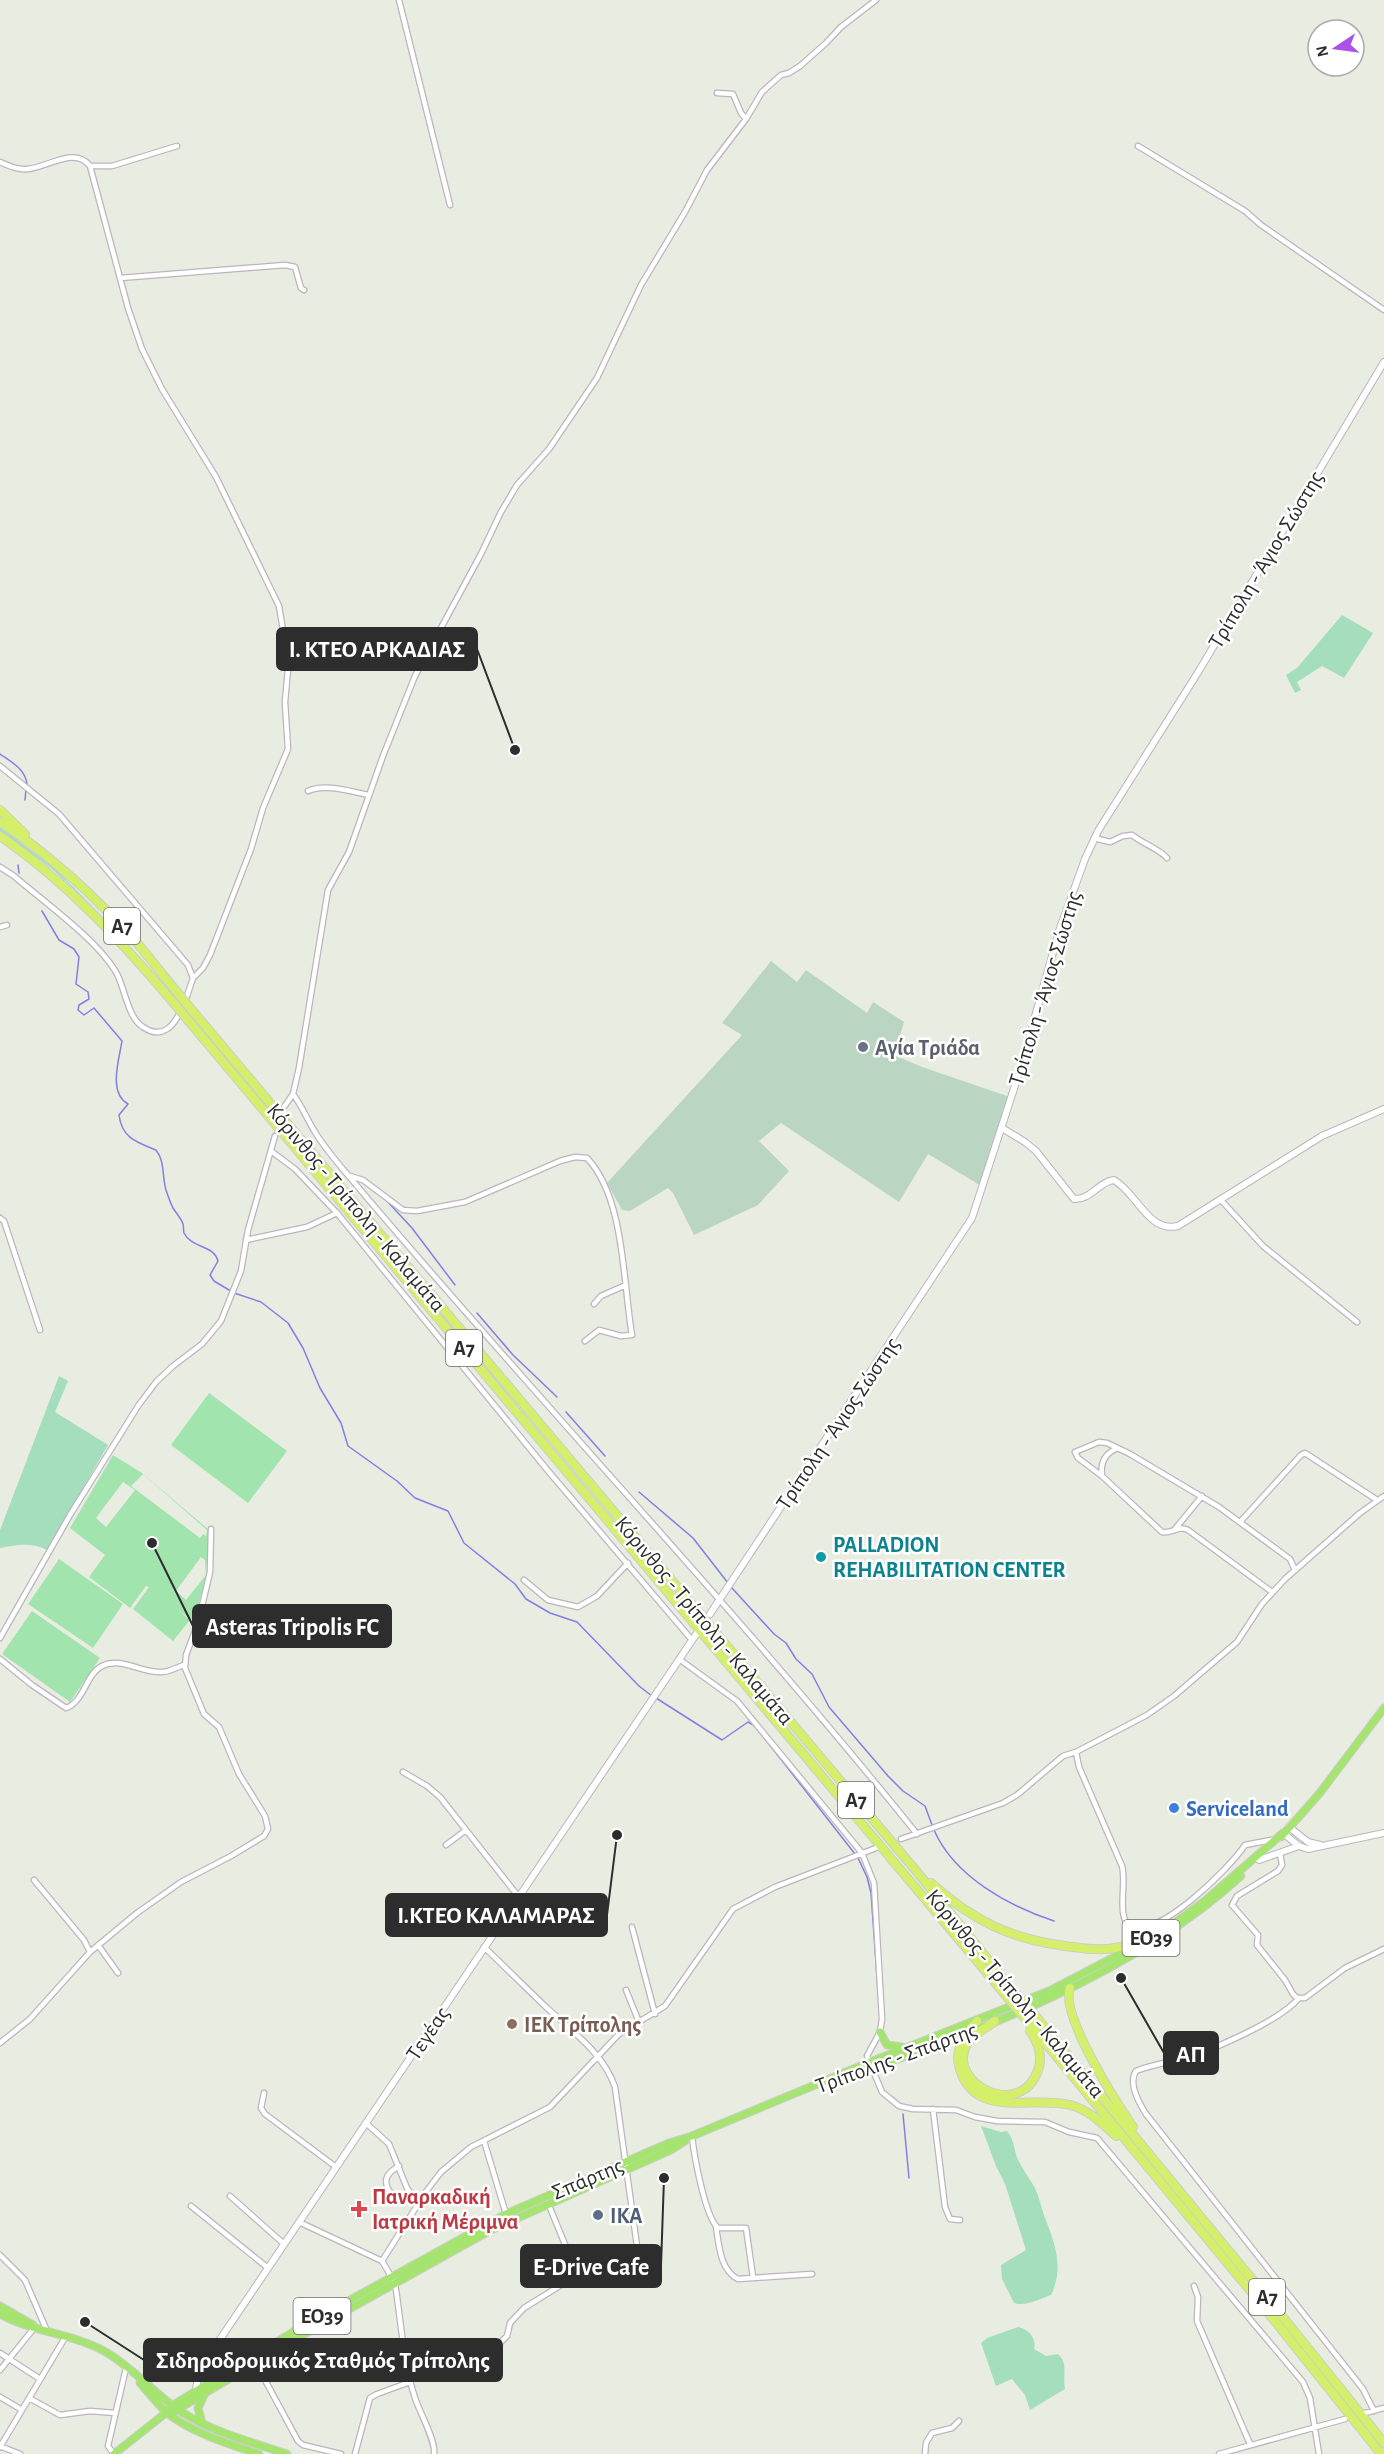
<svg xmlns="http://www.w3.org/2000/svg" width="1384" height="2454" font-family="'Alegreya Sans',sans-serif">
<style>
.green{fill:#a4debd}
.cemetery{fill:#bad5c2}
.pitch{fill:#a1e4ae;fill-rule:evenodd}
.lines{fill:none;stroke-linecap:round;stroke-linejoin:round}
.stream{stroke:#837fe4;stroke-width:1.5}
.street-tunnel{stroke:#c3c7bd;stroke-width:4.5;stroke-dasharray:4.5 2;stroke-linecap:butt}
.street-casing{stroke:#bbb5bf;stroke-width:7}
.secondary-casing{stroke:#bbb5bf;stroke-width:8}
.primary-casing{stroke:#cdcdcd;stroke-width:9}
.highway-casing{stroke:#cdcdcd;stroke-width:10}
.street{stroke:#fff;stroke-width:4.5}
.secondary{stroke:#fff;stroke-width:6}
.primary{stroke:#a5e56f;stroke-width:7}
.highway{stroke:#d4f06a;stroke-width:8}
.highway-bridge-casing{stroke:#cdcdcd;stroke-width:10;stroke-linecap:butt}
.highway-bridge{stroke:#d4f06a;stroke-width:8}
.worship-dot{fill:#6b7280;stroke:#fff;stroke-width:2}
.culture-dot{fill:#0f9aa8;stroke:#fff;stroke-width:2}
.shop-dot{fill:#3f7fe0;stroke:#fff;stroke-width:2}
.education-dot{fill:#8d6e63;stroke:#fff;stroke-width:2}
.health-dot{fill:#e0444e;stroke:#fff;stroke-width:2}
.service-dot{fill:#5c6f8a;stroke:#fff;stroke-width:2}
.labels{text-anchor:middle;stroke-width:5;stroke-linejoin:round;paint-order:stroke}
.shield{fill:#fff;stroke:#6c6c6c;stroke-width:1.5}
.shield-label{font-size:21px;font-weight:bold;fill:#2d2d2d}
.street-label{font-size:22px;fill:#2d2d2d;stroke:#fff}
.worship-label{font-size:22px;font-weight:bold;fill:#5b616d;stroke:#fff;text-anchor:start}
.culture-label{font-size:22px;font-weight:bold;fill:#0d838f;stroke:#fff;text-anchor:start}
.shop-label{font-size:22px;font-weight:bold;fill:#366cbe;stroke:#fff;text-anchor:start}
.education-label{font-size:22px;font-weight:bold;fill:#785e54;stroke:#fff;text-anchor:start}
.health-label{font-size:22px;font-weight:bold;fill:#be3a42;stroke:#fff;text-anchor:start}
.service-label{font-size:22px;font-weight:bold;fill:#4e5e75;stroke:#fff;text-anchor:start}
.leader{fill:none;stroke:#2d2d2d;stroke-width:2}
.callout-dot{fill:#2d2d2d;stroke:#fff;stroke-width:2}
.callout{fill:#2d2d2d;stroke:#2d2d2d;stroke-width:2}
.callout-label{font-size:24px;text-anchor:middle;font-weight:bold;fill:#fff}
</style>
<rect width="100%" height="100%" fill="#e9ede1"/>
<!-- green -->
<path class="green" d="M1342,615l31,18 -29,45 -22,-12 -25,16 4,8 -6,3 -9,-18 11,-7z
M0,827l52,39 55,54 -56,-52 -51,-37z
M59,1376l9,5 -13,31 53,33 -61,105c-15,-8 -31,-5 -47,-2v-18z
M981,2126l20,6 6,-1c7,7 7,20 11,29 5,10 12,19 17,28 4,9 6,18 9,27 10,27 21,51 7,80 -11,4 -26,12 -37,8l-12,-24 -1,-14 25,-15 -21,-66 -9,-18z
M1018,2327c11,2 19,12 16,22l12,7 12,-2c11,10 4,22 7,35l-35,21 -5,-15 -13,-16 -16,7 -15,-43 6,-5z"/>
<!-- cemetery -->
<path class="cemetery" d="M771,961l26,21 9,-12 61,43 6,-11 31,20 -10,33 28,12 88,30 -27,90 -55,-33 -29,48 -118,-79 -22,18 30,30 -31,34 -64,30 -21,-42 -5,-5 -38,23 -8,-1 -15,-27 135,-148 -20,-12z"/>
<!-- pitch -->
<path class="pitch" d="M209,1393l78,58 -39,52 -77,-58z
M113,1455l29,18 67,57 -3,45 -11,44 -1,2 -16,-11 12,10 -17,21 -40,-32 16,-22 -3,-1 -16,22 -41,-31 16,-22 -35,-27zM143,1474l64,56 -1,6 -3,-2 -3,4 -69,-52zM123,1482l12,8 -29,37 -10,-9zM201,1557l4,3 1,15 -20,25 -10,-9z
M59,1559l64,45 -30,44 -65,-44z
M32,1611l68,47 -30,44 -68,-48z"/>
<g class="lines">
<!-- stream -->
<path class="stream" d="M0,754c11,8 26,15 27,31
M25,800l1,-11
M18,865l1,8
M42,911l17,29 15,9 5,8 -3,27 12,8 1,7 -10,6 -1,5 6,5 10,-7 28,33c-3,19 -14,52 6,63l-9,11c3,23 17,27 37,35 9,11 6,27 10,40 2,6 4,12 7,18 3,5 8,10 10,16 1,2 0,6 1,9 8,16 29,11 34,28l-8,14 4,6 20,12 27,9 27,21 15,25 17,40 21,35 7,23 49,35 18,17 33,13 16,32 51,41 11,15 24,14 27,9 62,64 13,10
M386,1200l26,28 43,57
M477,1313l36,42 44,42
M566,1412l39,44
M639,1492l54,46 35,45
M731,1587l43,47 12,9 10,16 16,15 17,33 59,69 15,15 22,15 7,19
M656,1698l66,42 26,-18 7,4
M758,1730l97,124
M934,1830c20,46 74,76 120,91
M858,1858l9,19 4,16 9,125
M903,2114l6,64"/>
<!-- street-tunnel -->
<path class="street-tunnel" d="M275,1136l9,-29"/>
<!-- street casing -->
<g class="street-casing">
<path id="street" d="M399,0l51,205
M717,93l16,1 8,19 5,6
M1138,146l107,65 16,14 123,85
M0,162c9,4 18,8 28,7 20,-2 47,-23 62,-3l38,142 14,41 20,40 54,88 63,129 4,24 5,39 -3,33 3,47 -25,59 -12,41 -41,106 -7,13 -10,10
M90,166h22l65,-20
M120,278l165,-13 10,2 6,21 3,2
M0,766l59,48 129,151 5,13 -8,24
M308,791c17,-8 44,1 61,4
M1094,838l16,4 13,-6 9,-1c11,9 26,13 35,23
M0,867l14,9c30,26 85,65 103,98 8,15 11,44 26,53 19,13 31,-1 38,-17
M0,927l7,-2
M293,1094c9,12 14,25 22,38 9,15 21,29 32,42 187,223 388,433 570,660
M284,1107l9,-13 6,-26 29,-178 21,-38 34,-96 32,-80 66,-122 20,-42 16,-27 32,-36 48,-71 44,-93 44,-73 22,-42 39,-51 16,-27 19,-17 8,-2 11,-7 26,-23 15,-16 35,-27
M271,1151l24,18 42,44 212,259 143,168
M350,1176l13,4 40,30 14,1 48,-9 95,-41 15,-4 12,1c38,40 36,126 45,177l-11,1 -22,-6 -14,11
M1220,1199l43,47 94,76
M0,1218l4,3 36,109
M246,1240l61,-13 30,-14
M594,1304l7,-8 25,-11
M1102,1476c-2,-14 3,-23 16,-28
M1240,1522l61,-67 4,-2 72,47
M1175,1529l27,-33
M524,1580l24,20 30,7 19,-11 31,-33
M1272,1592l-84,-62c-10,-5 -16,4 -26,2l-60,-56 -24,-18 -3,-6 24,-10 8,1 23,11 89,53 71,52 5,11
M0,1638l70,-123 68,-109 18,-24 17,-16 29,-22 19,-23 20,-50 7,-41 27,-94
M0,1659l32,26 34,23c18,-6 20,-34 36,-42 19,-10 41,8 60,6 8,0 15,-5 22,-7
M679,1659l58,42 125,152 12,30 8,136 -2,13 -13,24 15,36 17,14 14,3 43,1 19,7 22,4 48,1 24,10 28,6 206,244 7,16 9,56
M1076,1752l3,15 43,99c5,19 -6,48 8,62 30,9 99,-59 115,-83l26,-5
M403,1772l24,14 13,11 78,99
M901,1839l102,-36 14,-8 46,-39 13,-4 71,-37 27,-19 63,-54 25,-38 23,-25 75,-66 24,-17
M446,1845l20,-15
M1280,1853l2,12 -4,6 -41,25 -5,9 26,30 -1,10 28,35 8,14 4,4h8l40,-30 39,-19
M34,1880l50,60 6,12
M632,1927l23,87
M98,1945l20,28
M626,1990l13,32
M1299,1998c-18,22 -81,49 -109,59 -18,5 -37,7 -54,14 -8,12 3,32 10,43l217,275 11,22
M0,2043l30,-24 60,-67 47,-39 44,-31 50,-26 33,-20 4,-7 -3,-13 -26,-42 -20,-47 -15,-13 -19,-46 1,-13 12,-32 12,-51 1,-43
M264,2093l-3,15 4,6 71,53
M933,2109l12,98 5,12 10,1
M366,2123l23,21 18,44 11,16
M692,2136c2,19 13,81 26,92h28l7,49
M484,2141l22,73
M390,2192c-8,-12 -3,-19 9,-26
M230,2196l54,48
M548,2203l30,73
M191,2206l77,62
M299,2222l83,39 13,22c6,38 8,78 20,115 5,15 21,43 19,56
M716,2227c3,18 4,43 22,52l74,-5
M0,2255l25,25 22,51
M382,2261l43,-68 16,-21 30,-25 79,-40 69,-73 46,-28 68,-97 42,-22 101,-39
M1194,2286l4,11 -1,24 53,123
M404,2345l71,-3 14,3 11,-2 7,-7 3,-13 14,-15 42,-26 71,-36 -22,-159c-11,-33 -43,-56 -68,-79 -21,-20 -42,-41 -63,-61
M0,2353l40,26
M252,2356l46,85 5,4 38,9
M0,2370l35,-43
M0,2397l22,13
M29,2398l31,17 30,-4 25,2
M1365,2413l19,-5
M0,2446l20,8
M0,2447l66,-111
M114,2454l-6,-8 18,-78
M355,2454l15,-56 7,-4 33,-12
M925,2454l1,-11 6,-10 20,-5 7,-7
M1219,2454l126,-35"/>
</g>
<!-- secondary casing -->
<g class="secondary-casing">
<path id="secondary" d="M1002,1128l23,14 11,9 38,48c17,1 24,-17 40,-19 23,13 34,53 64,46l144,-90 62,-27
M710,1614l262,-396 48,-148 39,-139 26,-72 13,-28 99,-157 187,-312
M1289,1827l19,15 12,3
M1283,1833l16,13 9,3 76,-16
M1259,1860l40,-14
M204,2364l2,8 10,6
M196,2390l2,-15 6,-12 493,-730"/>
</g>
<!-- primary casing -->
<g class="primary-casing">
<path id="primary" d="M1281,1837l38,-43 65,-86
M1172,1925l34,-25 77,-67
M880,2032l7,13 15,2
M842,2078c139,-47 289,-102 399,-202
M0,2306l33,19
M0,2314c32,18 71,19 104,37 26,14 51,43 76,60 32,21 71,31 107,43
M140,2383c8,9 16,19 25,28 22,20 66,34 94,43
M167,2412l8,-1 124,-74 192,-107 180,-80 14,-9
M202,2423l-4,-15 6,-13
M114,2454l53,-42 6,-7 130,-79 203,-112 163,-71 23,-7 176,-73 181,-72 98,-51"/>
</g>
<!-- highway casing -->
<g class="highway-casing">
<path id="highway" d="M0,810l25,24
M0,822c51,34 97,76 137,121 15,18 29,36 44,54
M0,836c68,47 124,108 177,171
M207,1028l705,838 104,128
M203,1038l805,960
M931,1883c41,37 79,56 134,63 17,2 33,5 50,2 22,-4 40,-16 59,-25
M1070,1988c-10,27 46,114 63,139
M1037,2018l228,277 119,148
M977,2021c-12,12 -22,27 -18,45 14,55 73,29 111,39 19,5 32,18 46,31
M995,2021c-9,7 -22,13 -28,23 -22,38 53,78 71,26 5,-13 0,-28 -8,-39
M1028,2022l230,278 123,154"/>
</g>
<!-- street -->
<use href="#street" class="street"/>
<!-- secondary -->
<use href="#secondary" class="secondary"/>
<!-- primary -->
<use href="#primary" class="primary"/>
<!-- highway -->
<use href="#highway" class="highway"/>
<!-- highway-bridge casing -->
<g class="highway-bridge-casing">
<path id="highway-bridge" d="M181,997l26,31
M177,1007l26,31
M1016,1994l21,24
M1008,1998l20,24"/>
</g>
<!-- highway-bridge -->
<use href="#highway-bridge" class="highway-bridge"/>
</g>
<!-- markers -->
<circle class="worship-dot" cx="863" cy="1047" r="6"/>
<circle class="culture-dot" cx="821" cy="1557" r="6"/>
<circle class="shop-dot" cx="1174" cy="1808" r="6"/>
<circle class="education-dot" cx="512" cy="2024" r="6"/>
<path class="health-dot" d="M356 2200h6v6h6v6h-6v6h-6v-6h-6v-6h6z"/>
<circle class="service-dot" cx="598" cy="2215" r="6"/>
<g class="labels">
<!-- shield labels -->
<g class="shield">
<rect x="104" y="908" width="36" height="36" rx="4.5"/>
<rect x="446" y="1330" width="36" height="36" rx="4.5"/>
<rect x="838" y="1782" width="36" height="36" rx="4.5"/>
<rect x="1122.5" y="1920" width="57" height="36" rx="4.5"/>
<rect x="1249" y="2279" width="36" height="36" rx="4.5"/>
<rect x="293.5" y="2298" width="57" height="36" rx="4.5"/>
</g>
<g class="shield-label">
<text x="122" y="933">Α7</text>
<text x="464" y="1355">Α7</text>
<text x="856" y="1807">Α7</text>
<text x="1151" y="1945">ΕΟ39</text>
<text x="1267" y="2304">Α7</text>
<text x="322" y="2323">ΕΟ39</text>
</g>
<!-- street labels -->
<g class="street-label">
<text transform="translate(1265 559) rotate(-59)" y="8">Τρίπολη - Άγιος Σώστης</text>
<text transform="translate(1044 988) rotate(-73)" y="8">Τρίπολη - Άγιος Σώστης</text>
<text transform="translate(357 1207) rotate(50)" y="8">Κόρινθος - Τρίπολη - Καλαμάτα</text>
<text transform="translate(837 1423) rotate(-56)" y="8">Τρίπολη - Άγιος Σώστης</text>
<text transform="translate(705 1620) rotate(50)" y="8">Κόρινθος - Τρίπολη - Καλαμάτα</text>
<text transform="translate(1016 1993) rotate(50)" y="8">Κόρινθος - Τρίπολη - Καλαμάτα</text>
<text transform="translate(427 2033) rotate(-56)" y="8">Τεγέας</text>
<text transform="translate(896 2057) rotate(-20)" y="8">Τρίπολης - Σπάρτης</text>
<text transform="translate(587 2178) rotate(-23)" y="8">Σπάρτης</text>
</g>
<!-- worship labels -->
<g class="worship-label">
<text x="875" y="1055">Αγία Τριάδα</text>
</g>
<!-- culture labels -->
<g class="culture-label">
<text x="833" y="1552">PALLADION<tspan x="833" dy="25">REHABILITATION CENTER</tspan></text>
</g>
<!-- shop labels -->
<g class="shop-label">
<text x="1186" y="1816">Serviceland</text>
</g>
<!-- education labels -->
<g class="education-label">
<text x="524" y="2032">ΙΕΚ Τρίπολης</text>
</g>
<!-- health labels -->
<g class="health-label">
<text x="372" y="2204">Παναρκαδική<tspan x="372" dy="25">Ιατρική Μέριμνα</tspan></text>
</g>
<!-- service labels -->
<g class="service-label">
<text x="610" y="2223">ΙΚΑ</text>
</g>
</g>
<!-- callouts -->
<path class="leader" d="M515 750L477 649M152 1543L193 1626M617 1835L607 1915M1121 1978L1164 2053M664 2178L661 2266M85 2322L144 2360"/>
<g class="callout-dot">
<circle cx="515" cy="750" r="6"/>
<circle cx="152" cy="1543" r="6"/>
<circle cx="617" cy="1835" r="6"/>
<circle cx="1121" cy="1978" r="6"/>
<circle cx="664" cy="2178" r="6"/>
<circle cx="85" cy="2322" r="6"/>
</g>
<g class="callout">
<rect x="277" y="628" width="200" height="42" rx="6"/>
<rect x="193" y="1605" width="198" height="42" rx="6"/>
<rect x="386" y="1894" width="221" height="42" rx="6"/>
<rect x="1164" y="2032" width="54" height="42" rx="6"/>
<rect x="521" y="2245" width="140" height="42" rx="6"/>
<rect x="144" y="2339" width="358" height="42" rx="6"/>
</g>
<g class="callout-label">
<text x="377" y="657">Ι. ΚΤΕΟ ΑΡΚΑΔΙΑΣ</text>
<text x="292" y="1635">Asteras Tripolis FC</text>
<text x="496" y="1923">Ι.ΚΤΕΟ ΚΑΛΑΜΑΡΑΣ</text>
<text x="1191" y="2062">ΑΠ</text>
<text x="591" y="2275">E-Drive Cafe</text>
<text x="323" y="2368">Σιδηροδρομικός Σταθμός Τρίπολης</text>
</g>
<!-- north arrow -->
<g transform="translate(1336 48) rotate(257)"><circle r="28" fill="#ffffff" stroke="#ababab" stroke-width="1.5"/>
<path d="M0-4.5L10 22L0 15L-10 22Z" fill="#ab52ea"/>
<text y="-9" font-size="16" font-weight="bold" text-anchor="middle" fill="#2d2d2d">N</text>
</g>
</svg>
